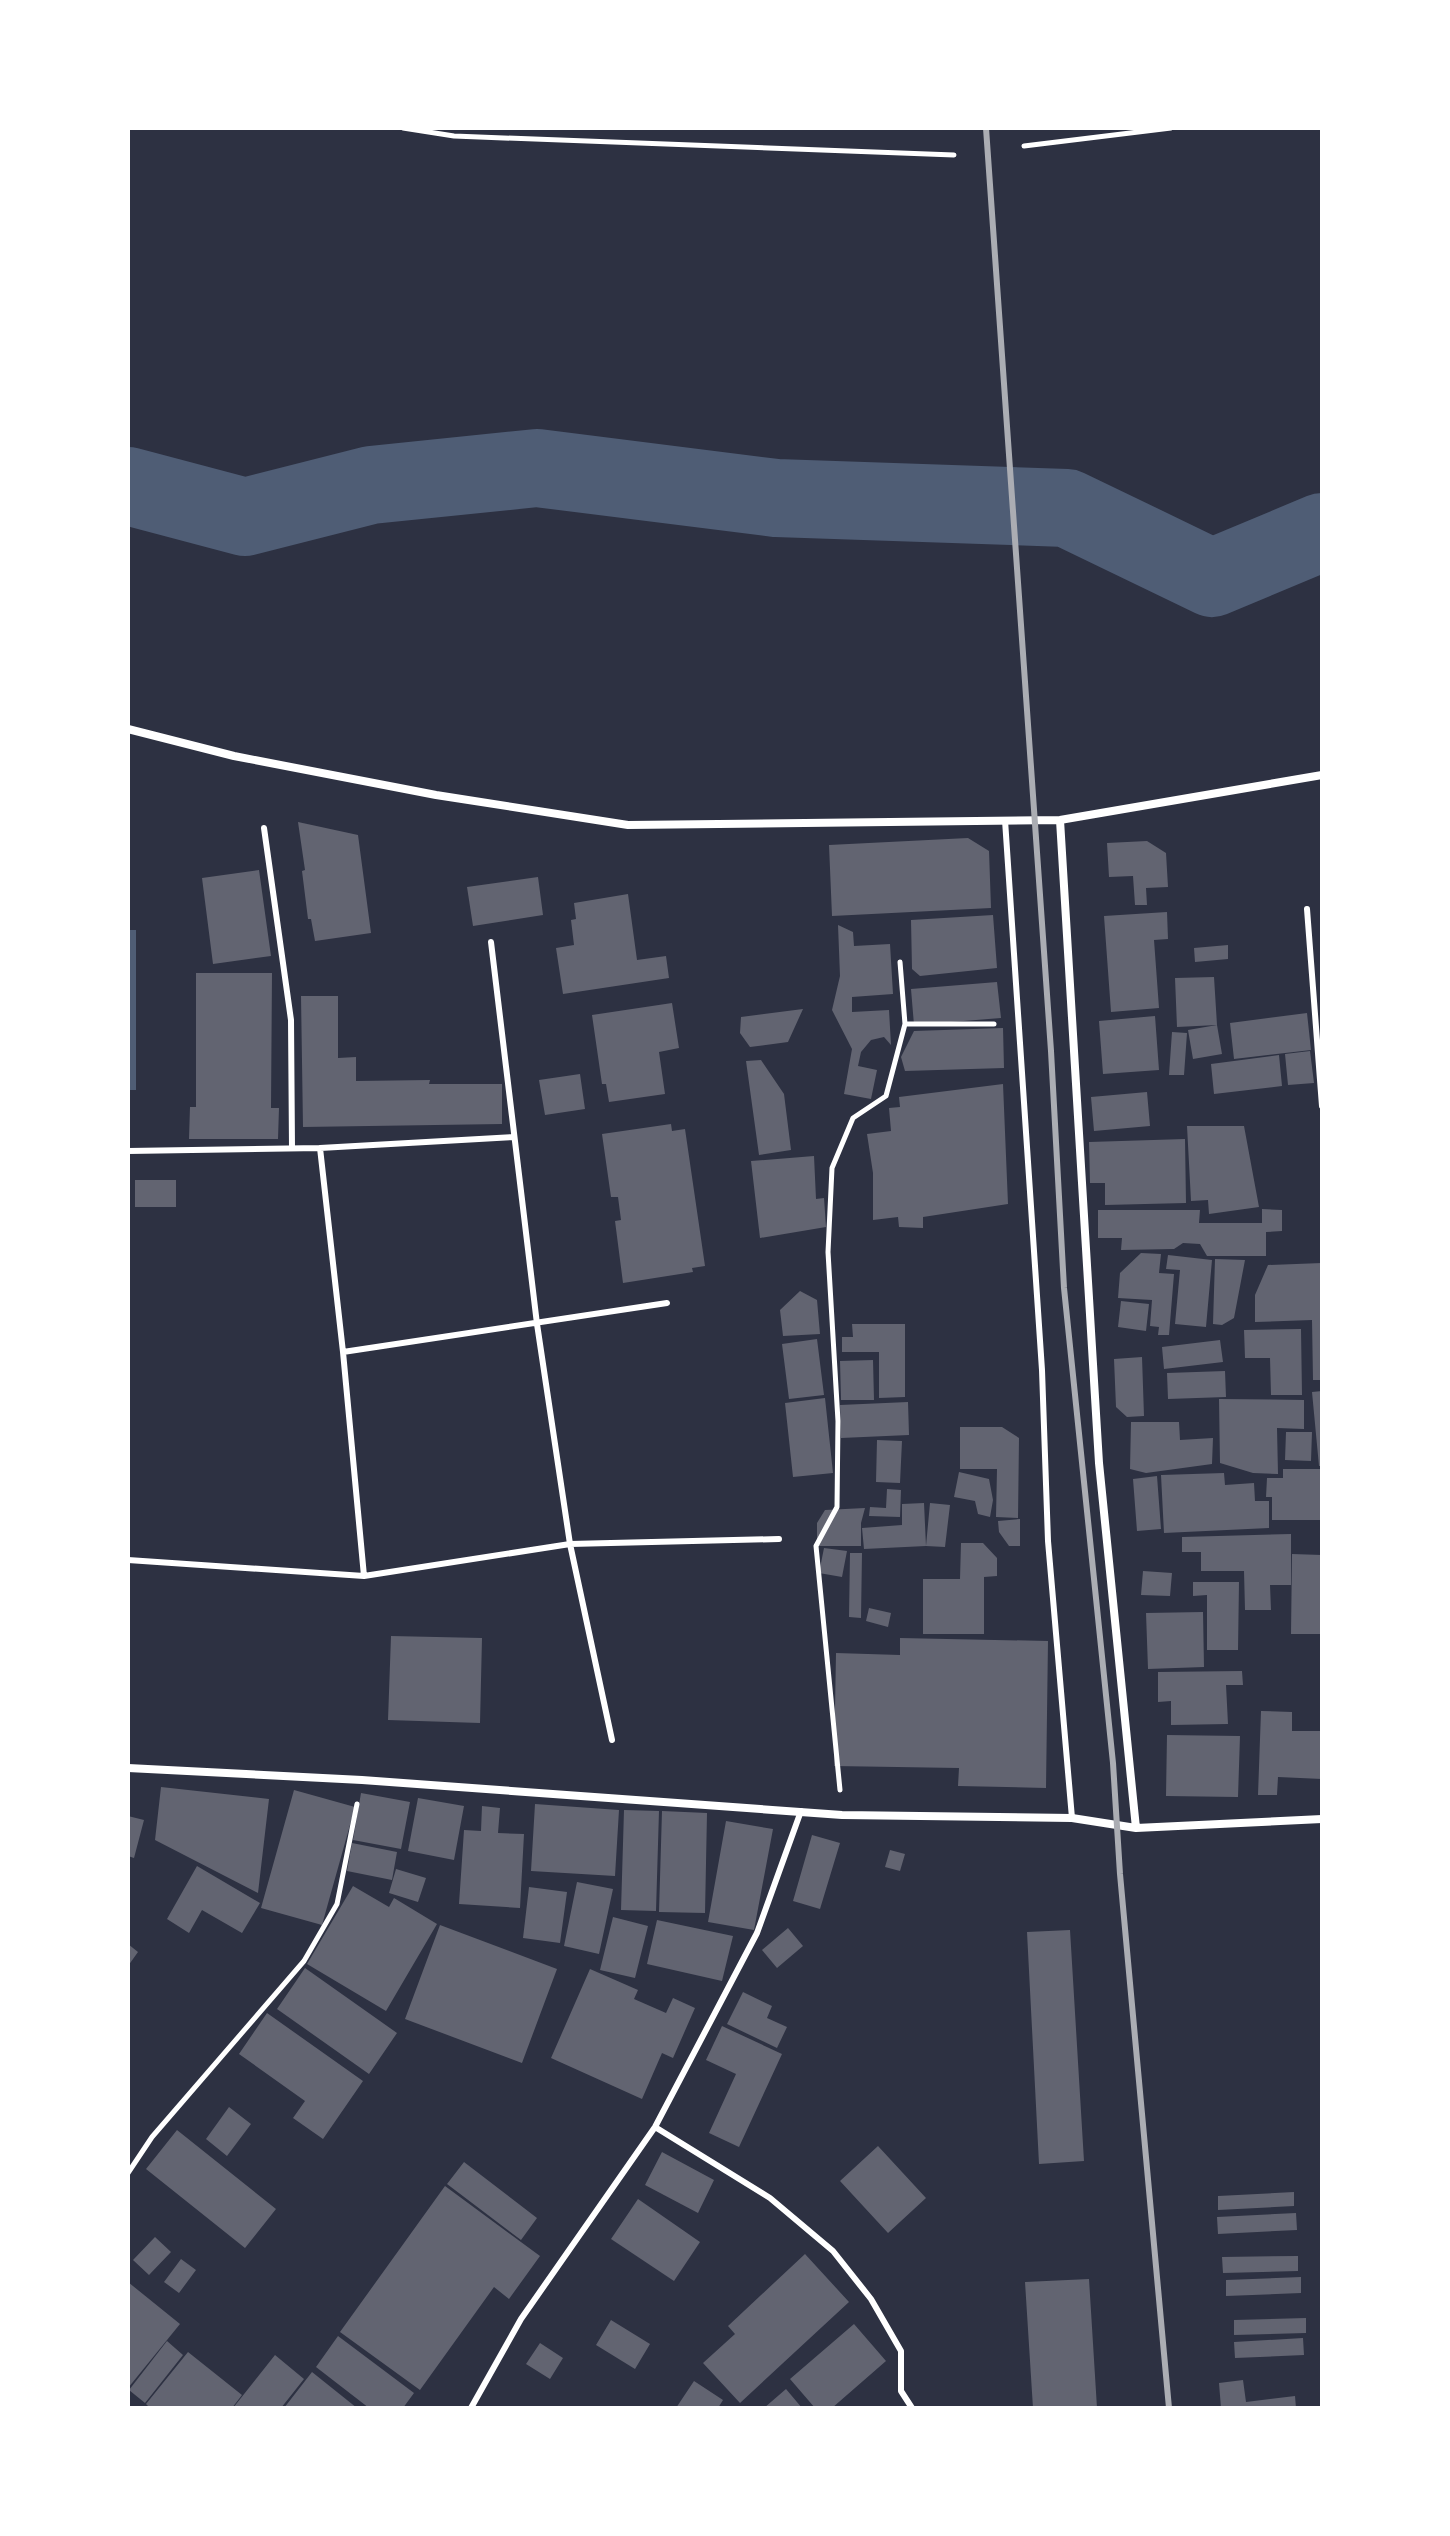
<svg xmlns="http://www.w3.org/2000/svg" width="1450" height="2536" font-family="Overpass,sans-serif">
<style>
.water{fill:#4f5d75}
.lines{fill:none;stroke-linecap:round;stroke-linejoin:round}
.river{stroke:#4f5d75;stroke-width:78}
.building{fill:#626471}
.path{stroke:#fff;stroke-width:5}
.service{stroke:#fff;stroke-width:6}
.minor{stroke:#fff;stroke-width:8}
.rail{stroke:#abadb3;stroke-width:6}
</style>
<rect width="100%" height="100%" fill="#2d3142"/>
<!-- water -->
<path class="water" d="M128,930h8v160h-8z"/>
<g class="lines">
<!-- river -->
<path class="river" d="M128,486l117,31 126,-32 166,-17 239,30 291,10 145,70 110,-46"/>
</g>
<!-- building -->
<path class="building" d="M298,822l60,13 13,98 -56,8 -4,-22h-3l-6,-48 3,-1z
M968,838l21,13 2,57 -159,8 -3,-71z
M1147,841l19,12 2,34 -22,1 1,17h-12l-2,-29 -24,1 -2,-34z
M259,870l12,86 -58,8 -11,-86z
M538,877l5,38 -70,11 -6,-39z
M628,894l9,66 29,-4 3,22 -106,16 -7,-46 18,-3 -3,-25 5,-1 -2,-16z
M1167,912l1,27 -14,1 5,68 -48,4 -7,-96z
M993,915l4,53 -77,8 -8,-7 -1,-49z
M838,925l15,7 1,14 36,-2 3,50 -41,3v15l37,-2 2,35 -7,-8 -13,3 -10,12 -3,14 19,4 -6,29 -27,-5 8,-45 -20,-39 8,-34z
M1228,945v14l-33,3 -1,-14z
M196,973h76l-1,135h8l-1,31h-89l1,-32h6z
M1214,977l3,48 -40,2 -2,-49z
M997,982l4,36 -87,7 -3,-36z
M301,996h37v62l18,-1v24l74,-1 -1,4h73v40l-199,3z
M672,1003l7,45 -20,4 6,42 -56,8 -3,-18h-4l-10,-69z
M803,1009l-15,33 -38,5 -10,-14 1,-16z
M1307,1013l4,37 -77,9 -4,-36z
M1155,1016l4,54 -56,4 -4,-53z
M1217,1025l5,29 -29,5 -5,-29z
M1003,1028l1,40 -99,3 -4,-14 13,-26z
M1172,1032l15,1 -3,42h-15z
M1310,1051l4,32 -26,2 -3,-31z
M1279,1055l3,31 -68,8 -3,-30z
M761,1060l23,34 7,56 -32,5 -13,-94z
M580,1074l5,35 -40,6 -6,-35z
M1003,1084l5,120 -85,13v11l-24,-1 -1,-10 -25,3v-47l-6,-39 24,-3 -2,-23 11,-1 -1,-10z
M1147,1092l3,34 -56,5 -3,-34z
M671,1124l1,7 13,-2 20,137 -13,2 1,4 -70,11 -8,-62 6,-1 -3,-23h-7l-9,-63z
M1187,1126h57l15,81 -50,7 -1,-14 -17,1z
M1185,1139l1,64 -81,2v-22h-15l-1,-41z
M814,1156l2,43 8,-1 2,29 -66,11 -9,-77z
M135,1180h41v27h-41z
M1262,1209l20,1v21l-16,1v24h-59l-7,-12 -17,-1 -9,6 -53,1 1,-12h-24v-28h102l-1,13h63z
M1141,1253l20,1 -2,19 15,1 -5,61h-11l1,-8 -9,-1 2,-26 -34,-2 2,-25z
M1168,1255l44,5 -6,67 -31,-3 5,-54 -14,-1z
M1215,1259l30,1 -11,58 -12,7 -9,-1z
M1322,1263v117h-9l-1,-60 -57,2v-27l13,-30z
M800,1291l17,9 3,34 -37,2 -3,-26z
M1121,1301l28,3 -3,27 -28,-4z
M852,1324h53v73l-26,1v-46h-37v-15h11z
M1301,1329l1,66h-31l-1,-37h-25l-1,-28z
M817,1339l7,56 -35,4 -7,-55z
M1220,1340l3,22 -59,7 -2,-22z
M1142,1357l2,59 -17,1 -11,-10 -2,-48z
M873,1360l1,40h-33l-1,-39z
M1225,1371l1,26 -58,2 -1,-26z
M1322,1391v75h-3l-7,-74z
M825,1398l8,75 -40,4 -8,-74z
M1219,1399l85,1v29l-27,-1 1,46 -25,-1 -33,-10z
M908,1402l1,33 -68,3 -1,-33z
M1131,1422h48l1,18 33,-2 -1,26 -66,9 -16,-4z
M960,1427h42l17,11 -1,80 -22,-1 1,-48h-37z
M1286,1432h26l-1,29 -26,-1z
M877,1440l25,1 -2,42 -24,-1z
M1283,1469h39v51h-50v-23h-6l1,-19h16z
M959,1472l30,7 4,21 -3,17 -12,-3 -3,-13 -21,-4z
M1224,1473l1,12 29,-2 1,18h14v27l-105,5 -3,-58z
M1157,1476l4,53 -24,2 -4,-52z
M887,1489l14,1 -1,27 -31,-1 1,-9 16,1z
M924,1503l2,43 -62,3 -2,-21 40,-3v-21z
M930,1503l20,2 -5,42 -19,-1z
M865,1508l-4,15v23h-44v-23l8,-13z
M1020,1519v27h-11l-10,-14 -1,-11z
M1291,1534v51h-21l1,25h-26l-1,-39h-43v-19h-19v-15z
M961,1543h22l14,15v18l-13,1v57h-61v-55h37z
M824,1548l23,3 -5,26 -23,-4z
M850,1553h12l-1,65 -12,-1z
M1292,1554l30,1v79h-31z
M1143,1571l29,2 -2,23 -29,-1z
M1193,1582h46l-1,68h-31v-55l-14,1z
M869,1608l22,5 -3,14 -22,-6z
M1203,1612l1,55 -56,2 -2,-56z
M391,1636l91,2 -2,85 -92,-3z
M900,1638l148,3 -2,147 -88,-2 1,-18 -125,-2 2,-113 64,2z
M1242,1671l1,14h-17l2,39 -57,1v-24l-13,1v-30z
M1261,1711l31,1v19h30v48l-44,-2 -1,18h-19z
M1167,1735l73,1 -2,61 -72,-1z
M161,1787l108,12 -11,94 -103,-53z
M294,1790l61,17 -33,118 -61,-17z
M361,1793l49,9 -9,47 -48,-9z
M418,1798l46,8 -10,54 -46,-9z
M535,1804l84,6 -4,66 -84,-5z
M482,1806l18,2 -2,25 26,1 -4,74 -61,-4 5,-74 17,1z
M624,1810l35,1 -3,100 -35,-1z
M662,1811l45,2 -2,100 -46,-1z
M128,1816l16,4 -10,38 -6,-2z
M726,1821l47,8 -19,101 -46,-8z
M812,1835l28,8 -20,66 -27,-8z
M352,1843l45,9 -5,28 -45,-9z
M890,1850l15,4 -5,17 -15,-4z
M197,1866l63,37 -18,30 -40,-23 -13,23 -22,-14z
M396,1869l30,9 -8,24 -29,-9z
M577,1882l36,7 -14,65 -35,-8z
M353,1886l36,21 5,-9 43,26 -51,87 -79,-47z
M529,1887l38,5 -7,51 -37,-5z
M613,1917l35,9 -13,52 -35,-8z
M657,1920l76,16 -11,45 -75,-17z
M440,1925l117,44 -35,94 -117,-44z
M788,1928l15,18 -26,22 -15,-18z
M1070,1930l14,231 -45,3 -12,-232z
M128,1944l10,8 -10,14z
M305,1968l92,65 -28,41 -92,-65z
M590,1969l48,21 -4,9 32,14 7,-15 22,10 -22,50 -11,-5 -20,46 -91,-41z
M743,1992l29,14 -5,12 20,9 -10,21 -50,-24z
M267,2013l96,68 -40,58 -30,-21 12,-17 -66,-47z
M722,2026l60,28 -43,93 -30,-14 27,-59 -30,-14z
M229,2107l22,17 -24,32 -21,-17z
M177,2130l99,79 -31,39 -99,-79z
M878,2146l48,52 -38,35 -48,-52z
M662,2152l52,28 -16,33 -53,-28z
M464,2162l73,56 -16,22 -74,-56z
M445,2186l95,70 -31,43 -15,-12 -74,103 -80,-58z
M1294,2192v14l-76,4v-14z
M638,2199l62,43 -26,39 -63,-42z
M1296,2213l1,17 -79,4 -1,-17z
M155,2237l16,15 -22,23 -16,-15z
M805,2254l44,48 -109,101 -37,-40 32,-29 -7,-8z
M1298,2256v15l-75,2 -1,-16z
M181,2259l15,11 -17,23 -15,-11z
M1301,2277v16l-75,3v-16z
M1089,2279l8,129h-64l-8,-126z
M128,2282l52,42 -52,64z
M1306,2318v15l-72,2v-15z
M611,2320l39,24 -15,25 -39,-24z
M854,2324l32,37 -54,47h-17l-25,-29z
M338,2336l76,57 -11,15h-34l-53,-41z
M1303,2338l1,17 -69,3 -1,-16z
M167,2341l16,14 -38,48 -16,-13z
M540,2343l23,15 -13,21 -24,-15z
M188,2352l54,43 -10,13h-82l-4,-4z
M275,2355l29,24 -23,29h-48z
M312,2372l45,36h-73z
M1243,2380l3,22 49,-6 1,12h-75l-2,-25z
M694,2381l29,19 -5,8h-42z
M786,2389l16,19h-38z"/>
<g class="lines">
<!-- path -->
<path class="path" d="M403,128l51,8 500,19
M1024,146l147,-18
M900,962l5,62
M840,1790l-24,-244 21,-39 1,-86 -10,-169 4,-84 21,-50 33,-22 19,-72h89
M128,2173l24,-36 152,-176 33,-57 20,-100"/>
<!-- service -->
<path class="service" d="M1005,820l37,550 6,171 24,277
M264,828l27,192 1,128
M1307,909l15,197
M491,942l46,382 33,220 42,196
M320,1148l23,204 21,224
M128,1151l192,-3 194,-11
M343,1352l324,-49
M128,1560l236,16 206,-32 209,-5
M655,2127l115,71 63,53 38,48 30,52v40l11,17
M471,2408l50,-89 134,-192 102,-194 44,-122"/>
<!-- minor -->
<path class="minor" d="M128,729l106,27 202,39 192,30 432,-5 262,-45
M1060,820l39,643 37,365
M128,1768l234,12 480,35 230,3 64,10 186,-9"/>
<!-- rail -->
<path class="rail" d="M986,128l65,923 13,237 49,475 7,111 49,534"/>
</g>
<!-- border -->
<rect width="1450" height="2536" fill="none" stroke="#ffffff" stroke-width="260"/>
</svg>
